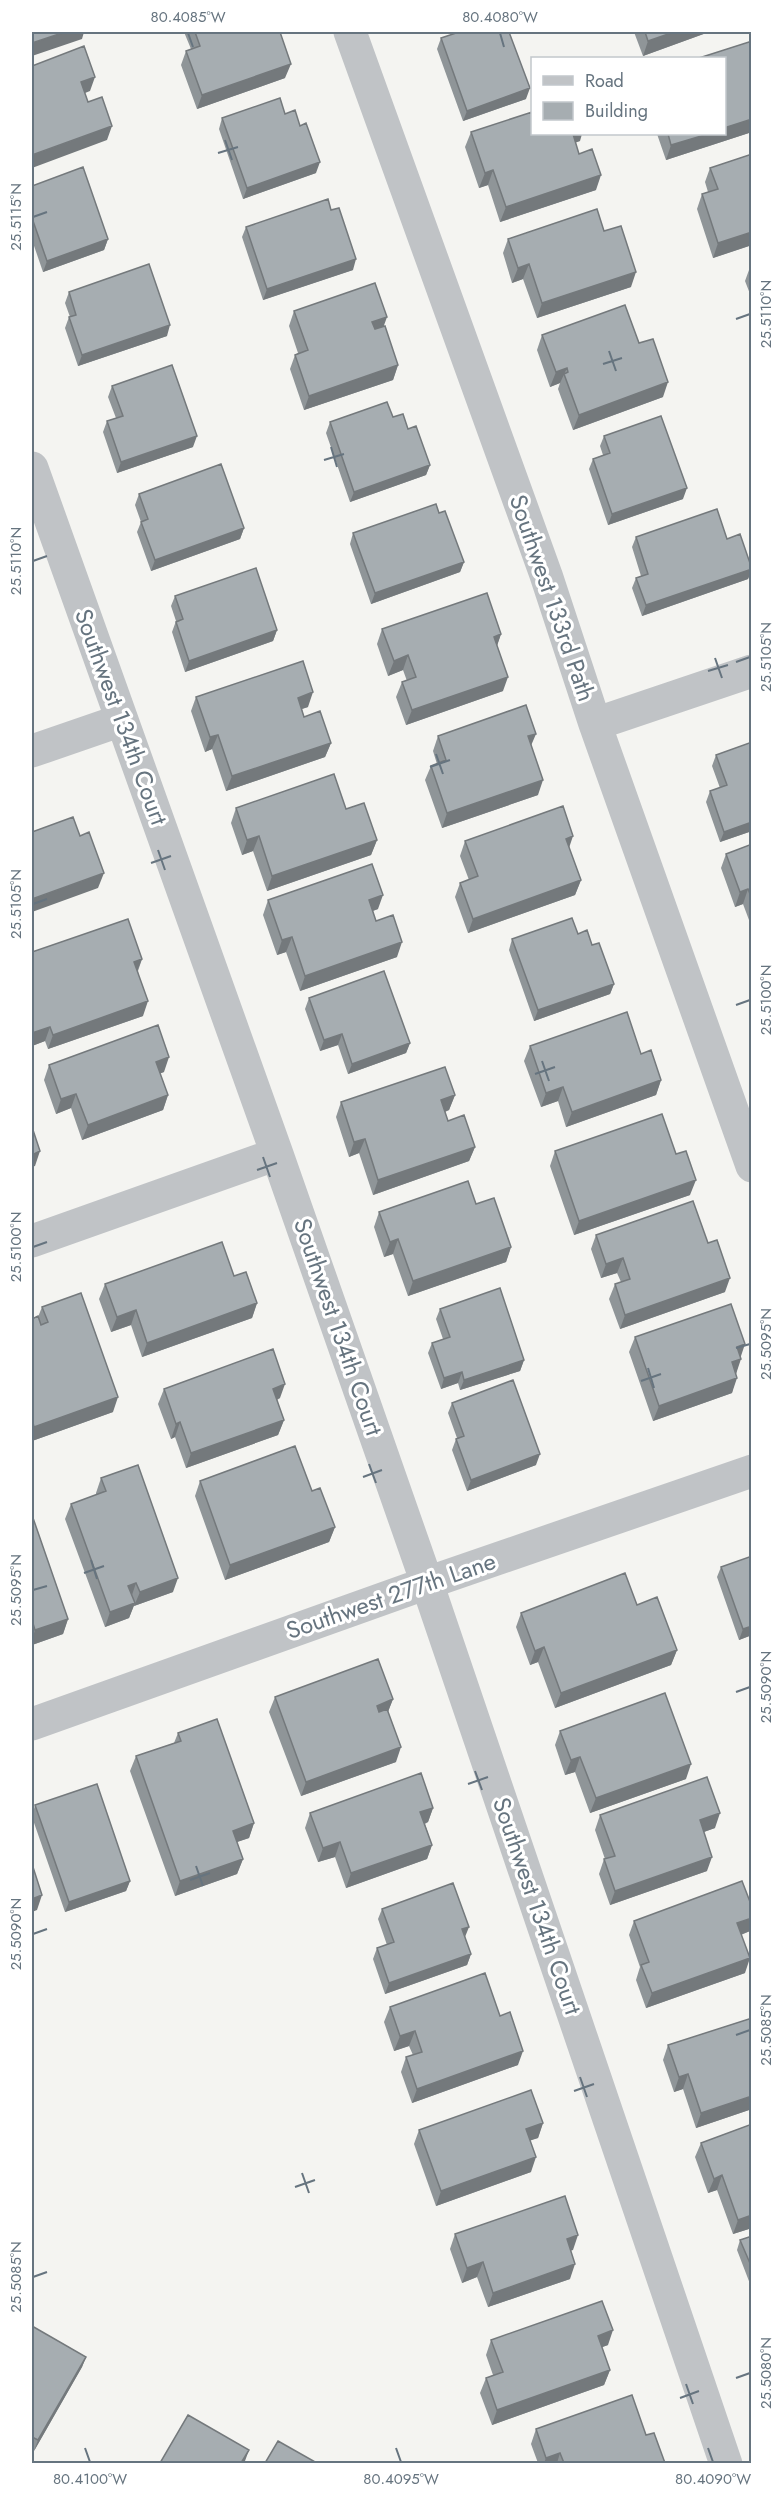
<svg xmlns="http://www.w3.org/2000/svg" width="783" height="2495" font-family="Jost,sans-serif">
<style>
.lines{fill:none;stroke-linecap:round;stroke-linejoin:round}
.street{stroke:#c0c3c6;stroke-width:33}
.wall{fill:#8f9598}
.shaded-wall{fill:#74797c}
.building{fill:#a6adb1;stroke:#74797c;stroke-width:1.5}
.ticks{fill:none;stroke:#66747f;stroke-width:2}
.labels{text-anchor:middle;stroke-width:6;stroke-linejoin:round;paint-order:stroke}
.street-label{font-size:24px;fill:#66747f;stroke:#fff}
.neatline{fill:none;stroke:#66747f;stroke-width:2}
.ticks-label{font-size:15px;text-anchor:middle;fill:#66747f}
</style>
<rect width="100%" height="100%" fill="#f4f4f1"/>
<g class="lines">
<!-- street -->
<path class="street" d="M350,32l196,543 49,149 157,442
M32,468l245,686 150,429 299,881
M595,724l157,-53
M32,751l90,-31
M32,1241l245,-87
M32,1724l395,-141 325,-112"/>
</g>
<!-- wall -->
<path class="wall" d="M184,32h96l5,46 -88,31 -16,-44 5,-14 5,-2z
M634,32h75l-66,24z
M441,38l85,61 -63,22 -26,-72z
M752,41v91l-86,28 -9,-26h67v-76h-25z
M222,118l94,55 -73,26 -24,-70z
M471,132l109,9 -5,1 4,12 17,36 -96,32 -12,-37 -9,3 -14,-41z
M752,154v91l-39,13 -16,-49 5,-15 6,-2 -3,-10 5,-14z
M32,186l76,53 -4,11 -61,22 -11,-32z
M331,210l22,60 -90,30 -21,-63 4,-10z
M604,231l27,56 -94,31 -14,-39 -11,4 -9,-30 5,-14z
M749,270h3v29l-7,-18z
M69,292l98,44 -89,30 -13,-38 4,-11h1l-5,-14z
M294,311l90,15 14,39 -5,15 -89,30 -14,-41 5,-14 3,-2 -9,-27z
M542,335l97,8 24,54 -90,33 -15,-41 2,-6 -10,4 -13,-37z
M112,386l81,61 -76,26 -14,-41 4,-11 9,-3 -8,-21z
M393,417l15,12 22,36 -4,10 -76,27 -24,-69 4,-11z
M604,436l79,63 -75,26 -19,-56 4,-10 10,-4 -3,-9z
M139,494l105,34 -4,11 -89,32 -14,-39 4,-10 -6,-17z
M439,513l25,49 -4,10 -89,32 -21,-60 3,-11z
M636,537l91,2 25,28v3l-4,9 -106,37 -10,-28 4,-10 5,-2 -9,-29z
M175,596l102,34 -4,11 -88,31 -13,-40 4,-11 -5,-15z
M382,629l119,5 -4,11 6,46 -97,34 -10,-28 6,-15 5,-1 -4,-11 -15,6 -11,-32z
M196,697l112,10 -6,2 2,8 27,26 -6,14 -99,34 -14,-42 -7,3 -14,-41z
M438,736l93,10 7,49 -96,33 -17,-48 6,-14 6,-2 -4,-13z
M752,742v89l-32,11 -14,-40 4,-11 10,-3 -8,-22 4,-11z
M236,808l110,1 31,31 -6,15 -104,36 -14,-40 -11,4 -11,-32z
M465,841l104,7 12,32 -6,15 -107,38 -13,-36 5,-14 9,-3 -9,-24z
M752,844v84l-9,-24 -8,3 -14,-39 5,-14z
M268,900l110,9 -5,2 3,10 21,36 -97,34 -14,-39 -9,3 -14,-40z
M578,934l14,11 22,39 -4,10 -76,27 -25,-71 3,-11z
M32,952l110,7 -4,12 5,45 -95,33 -3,-8 -13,5z
M309,998l101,45 -4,10 -58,21 -10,-29 -18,6 -15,-42z
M530,1046l111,8 20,26 -5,15 -90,32 -8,-26 -17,6 -17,-46z
M49,1065l115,7 -4,1 8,22 -5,15 -81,30 -11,-32 -15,6 -12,-34z
M455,1095l-6,15 -4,2 3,9 27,26 -6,14 -96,34 -14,-42 -10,4 -13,-40 5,-15z
M555,1151l121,3 14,41 -116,40 -24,-69z
M476,1204l35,43 -5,15 -98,34 -15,-42 -9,3 -10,-30 5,-15z
M596,1235l112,8 17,49 -105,37 -11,-30 6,-15 6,-2 -4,-9 -16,5 -10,-29z
M234,1276l23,27 -5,15 -110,39 -11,-32 -20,7 -12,-33 6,-15z
M42,1307l71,105 -81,29v-122l6,-2z
M440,1309l84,51 -4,11 -60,19 -2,-7 -17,6 -13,-36 4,-10 11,-4 -7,-20z
M635,1337l105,20 -4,17 -4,19 -79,28 -24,-69z
M164,1389l116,9 -3,2 7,20 -6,15 -92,33 -11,-31 -4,2 -13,-35z
M452,1403l84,62 -69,26 -15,-41 4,-11 1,-1 -9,-25z
M101,1478l72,114 -39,14v-1l-5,13 -24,9 -40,-108 6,-15 25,-9v-2z
M200,1481l112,10 23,36 -6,15 -104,38 -30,-84z
M32,1515l36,104 -5,15 -31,11z
M721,1567l31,68 -13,5 -22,-63z
M637,1605l40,45 -6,15 -116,43 -17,-46 -8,3 -14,-38 5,-14z
M275,1697l118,2 -5,13 8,50 -95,34 -32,-84z
M560,1731l126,48 -96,34 -15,-41 -10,3 -10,-30z
M178,1733l76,90 -5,15 -12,4 6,17 -6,15 -62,22 -45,-125 6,-15 38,-13z
M35,1805l95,76 -4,10 -61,21 -33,-95z
M433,1808l-5,14 -3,2 7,21 -5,14 -81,29 -11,-31 -17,5 -13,-34 5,-15z
M600,1815l115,13 -11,4 3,39 -97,34 -11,-31 5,-15h1l-10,-29z
M382,1909l89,45 -4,11 -82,29 -12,-35 4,-11 10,-3 -9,-26z
M634,1921l116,10 -9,4 4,38 -99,35 -10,-28 4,-13 -11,-32z
M390,2007l128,58 -106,38 -11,-31 5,-15 7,-2 -4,-9 -15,5 -10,-29z
M752,2018v91l-56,19 -13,-39 -9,3 -11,-32 5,-15z
M543,2123l-5,15 -8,2 1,32 -95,34 -22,-62 5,-14z
M752,2124v104l-19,6 -16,-44 -9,3 -13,-36 6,-14z
M455,2234l118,16h-2l-1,29 -82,28 -11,-30 -15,6 -12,-34z
M752,2236v53l-15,-39 3,-10z
M32,2326l54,31 -4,10 -48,84 -2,-1z
M491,2340l117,5 -6,2 8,23 -6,15 -112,40 -12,-32 6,-15 7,-3 -7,-20z
M536,2429l110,6 19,28h-127l-7,-19z"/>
<!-- shaded-wall -->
<path class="shaded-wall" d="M65,32h19l-2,7 -50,17v-13z
M674,32h35l-66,24 5,-15z
M291,64l-6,14 -88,31 5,-14z
M95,77l-5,14 -15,6 6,-15z
M530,88l-4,11 -63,22 4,-10z
M752,119v13l-86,28 5,-15 37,-11h16v-6z
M112,126l-5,14 -75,28v-13z
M571,134h11l-2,7 -14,5z
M320,162l-4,11 -73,26 4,-11z
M493,170l-5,15 -9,3 6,-15z
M601,175l-5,15 -96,32 6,-15z
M752,232v13l-39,13 5,-15z
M108,239l-4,11 -61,22 4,-11z
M356,259l-3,11 -90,30 4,-11z
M529,264l-6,15 -11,4 6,-15z
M636,272l-5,15 -94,31 5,-15z
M387,317l-5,14 -15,6 5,-15z
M170,325l-3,11 -89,30 4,-11z
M398,365l-5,15 -89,30 5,-14z
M567,368l-7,15 -10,4 6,-15z
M668,382l-5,15 -90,33 6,-15z
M197,436l-4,11 -76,26 4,-11z
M430,465l-4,10 -76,27 4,-10z
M687,488l-4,11 -75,26 4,-11z
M244,528l-4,11 -89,32 4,-11z
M464,562l-4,10 -89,32 4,-11z
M752,569l-4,10 -106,37 4,-11z
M277,630l-4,11 -88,31 4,-11z
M501,634l-5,15 -2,-12z
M408,655l-5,15 -15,6 6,-15z
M508,677l-5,14 -97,34 6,-15z
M313,692l-5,15 -16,5 6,-14z
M536,734l-6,14 -2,-12z
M218,735l-6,14 -7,3 5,-15z
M331,743l-6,14 -99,34 6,-15z
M543,780l-5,15 -96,33 5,-15z
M752,822v9l-32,11 4,-10z
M259,836l-6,15 -11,4 5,-15z
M573,836l-5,15 -2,-12z
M377,840l-6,15 -104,36 5,-15z
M104,873l-6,15 -66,24v-13z
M581,880l-6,15 -107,38 5,-14z
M748,889l-5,15 -8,3 5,-15z
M383,895l-5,14 -15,5 6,-14z
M292,937l-6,15 -9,3 5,-15z
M402,942l-5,15 -97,34 5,-15z
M142,959l-6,15 -2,-12z
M614,984l-4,10 -76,27 4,-11z
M148,1001l-5,15 -95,33 5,-14z
M50,1027l-5,14 -13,5v-13z
M342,1034l-4,11 -18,6 4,-11z
M410,1043l-4,10 -58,21 4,-10z
M169,1057l-5,15 -13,5 5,-15z
M661,1080l-5,15 -90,32 6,-15z
M563,1087l-5,14 -17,6 5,-14z
M76,1094l-5,14 -15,6 5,-15z
M168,1095l-5,15 -81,30 6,-15z
M455,1095l-6,15 -13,5 5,-15z
M365,1139l-6,14 -10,4 5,-15z
M475,1147l-6,14 -96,34 5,-15z
M40,1151l-5,15 -3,1v-12z
M696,1180l-6,15 -116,40 5,-14z
M398,1239l-5,15 -9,3 6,-15z
M511,1247l-5,15 -98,34 5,-15z
M623,1258l-6,15 -16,5 5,-14z
M730,1278l-5,14 -105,37 5,-14z
M257,1303l-5,15 -110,39 5,-14z
M136,1310l-5,15 -20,7 6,-15z
M745,1344l-5,15 -3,-12z
M741,1359l-5,15 -4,-12z
M524,1360l-4,11 -60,19 4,-10z
M462,1372l-4,11 -17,6 3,-11z
M737,1378l-5,15 -79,28 6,-15z
M285,1384l-5,14 -13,5 6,-14z
M118,1397l-5,15 -81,29v-6l2,-8z
M284,1420l-6,15 -92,33 5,-15z
M180,1422l-5,15 -4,2 5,-15z
M540,1454l-4,11 -69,26 4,-11z
M335,1527l-6,15 -104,38 5,-15z
M178,1578l-5,14 -39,14 6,-14z
M136,1583l-5,15 -3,-12z
M135,1603l-6,15 -24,9 5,-15z
M68,1619l-5,15 -31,11v-5l3,-10z
M752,1626v9l-13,5 4,-11z
M544,1647l-6,15 -8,3 5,-14z
M677,1650l-6,15 -116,43 6,-15z
M393,1699l-6,15 -15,6 5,-14z
M401,1747l-5,15 -95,34 5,-14z
M580,1757l-5,15 -10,3 6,-15z
M691,1764l-5,15 -96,34 6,-15z
M433,1808l-5,14 -13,5 5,-15z
M720,1813l-5,15 -20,7 5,-15z
M254,1823l-5,15 -21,7 5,-14z
M340,1842l-5,15 -17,5 5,-14z
M432,1845l-5,14 -81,29 5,-15z
M712,1857l-5,14 -97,34 5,-14z
M243,1859l-6,15 -62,22 5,-15z
M130,1881l-4,10 -61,21 4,-10z
M42,1895l-5,15 -5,2v-13z
M752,1918v8l-2,5 -18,7 5,-15z
M469,1927l-4,10 -3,-8z
M471,1954l-4,11 -82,29 4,-11z
M750,1958l-5,15 -99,35 6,-15z
M415,2031l-6,15 -15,5 6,-15z
M523,2051l-5,14 -106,38 5,-14z
M688,2074l-5,15 -9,3 5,-15z
M752,2096v13l-56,19 5,-15z
M543,2123l-5,15 -18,6 6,-15z
M536,2157l-5,15 -95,34 5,-15z
M722,2175l-5,15 -9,3 6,-14z
M752,2215v13l-19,6 5,-14z
M578,2235l-5,15 -12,4 6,-15z
M483,2262l-6,15 -15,6 5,-15z
M575,2264l-5,15 -82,28 5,-14z
M613,2330l-5,15 -16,6 6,-15z
M86,2357l-4,10 -48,84 4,-11z
M610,2370l-6,15 -112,40 5,-15z
M249,2450l-4,11 -1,2h-3z
M560,2453l-3,10h-13l2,-5z"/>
<!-- building -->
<path class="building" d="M32,32h33l-33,11z
M195,32h85l11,32 -89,31 -16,-44 14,-5z
M459,32h50l21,56 -63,23 -26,-73z
M645,32h29l-26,9z
M752,41v78l-28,9v-70h-25z
M84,46l11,31 -14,5 7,20 14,-5 10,29 -80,29v-89z
M280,98l5,16 10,-4 5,16 6,-3 14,39 -73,26 -25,-70z
M532,112v22h41l6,20 13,-5 9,26 -95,32 -13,-37 -8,3 -14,-41z
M668,134h40l-37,11z
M752,154v78l-34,11 -16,-49 16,-5 -8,-21z
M83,167l25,72 -61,22 -15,-43v-32z
M328,199l3,11 8,-2 17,51 -89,30 -21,-62z
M597,209l7,22 17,-5 15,46 -94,31 -13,-39 -11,4 -10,-29z
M149,264l21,61 -88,30 -13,-38 7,-2 -7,-23z
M375,283l12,34 -15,5 3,7 10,-3 13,39 -89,31 -14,-41 13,-5 -14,-39z
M625,305l14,38 14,-4 15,43 -89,33 -15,-41 4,-2 -1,-4 -11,4 -14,-37z
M172,365l25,71 -76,26 -14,-41 16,-5 -11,-30z
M387,402l6,15 10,-3 5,15 8,-3 14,39 -76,27 -24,-70z
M661,416l26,72 -75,26 -19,-55 17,-6 -6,-17z
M221,464l23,64 -89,32 -14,-38 7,-3 -9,-25z
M436,504l3,9 6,-2 19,51 -89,31 -22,-60z
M717,509l10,30 13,-5 12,35 -106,36 -10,-27 12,-4 -12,-37z
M256,568l21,62 -88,31 -13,-39 7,-3 -8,-23z
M487,593l14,41 -7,3 14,40 -96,33 -10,-28 14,-5 -8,-22 -14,6 -12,-32z
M303,661l10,31 -15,6 6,19 16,-6 11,32 -99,33 -14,-41 -8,2 -14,-40z
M526,705l10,29 -8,2 15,44 -96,33 -16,-47 15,-6 -8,-24z
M752,742v80l-28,10 -14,-41 17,-6 -11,-30z
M334,774l12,35 18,-6 13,37 -105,36 -13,-40 -12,4 -11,-32z
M563,806l10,30 -7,3 15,41 -108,39 -13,-36 18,-7 -13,-35z
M73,817l7,19 9,-4 15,41 -72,26v-67z
M752,844v55l-4,-10 -8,3 -14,-38z
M372,864l11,31 -14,5 7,21 17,-6 9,27 -97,34 -13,-39 -10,3 -14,-40z
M572,918l6,16 9,-4 5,15 7,-2 15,41 -76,26 -26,-71z
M128,919l14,40 -8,3 14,39 -95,34 -3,-8 -18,6v-81z
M384,971l26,72 -58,21 -10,-30 -18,6 -15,-42z
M627,1012l14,42 10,-4 10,30 -89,32 -9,-25 -17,6 -16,-47z
M158,1025l11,32 -13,5 12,33 -80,30 -12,-31 -15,5 -12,-34z
M445,1067l10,28 -14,5 7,21 16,-6 11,32 -97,33 -13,-41 -11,3 -13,-40z
M662,1114l14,40 10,-3 10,29 -117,41 -24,-70z
M32,1127l8,24 -8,4z
M468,1181l8,23 18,-6 17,49 -98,34 -15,-42 -8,3 -11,-30z
M693,1201l15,42 9,-3 13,38 -105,37 -10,-31 15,-5 -7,-21 -17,6 -10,-29z
M222,1242l12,34 12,-4 11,31 -110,40 -11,-33 -19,7 -12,-33z
M500,1288l24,72 -60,20 -2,-8 -18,6 -12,-35 18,-6 -10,-28z
M81,1293l37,104 -84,30 -2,-8v-100l6,-3 3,9 7,-3 -6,-15z
M731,1304l14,40 -8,3 4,12 -9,3 5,16 -78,28 -24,-69z
M273,1349l12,35 -12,5 11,31 -93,33 -11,-31 -4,2 -12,-35z
M513,1380l27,74 -69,26 -15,-41 8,-3 -12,-33z
M295,1446l17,45 8,-3 15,39 -105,38 -30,-84z
M138,1465l40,113 -38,14 -4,-9 -8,3 7,17 -25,9 -39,-108 35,-13 -5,-13z
M32,1515l36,104 -33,11 -3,-10z
M752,1556v70l-9,3 -22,-62z
M625,1573l12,32 20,-8 20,53 -116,43 -17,-46 -9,4 -14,-38z
M378,1659l15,40 -16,7 2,6 8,-3 14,38 -95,35 -31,-85z
M665,1693l26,71 -95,34 -16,-41 -9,3 -11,-29z
M217,1719l37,104 -21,8 10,28 -63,22 -44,-125 45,-15 -3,-8z
M421,1773l12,35 -13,4 12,33 -81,28 -11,-31 -17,6 -13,-35z
M707,1777l13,36 -20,7 12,37 -97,34 -11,-32 11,-3 -15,-41z
M97,1784l33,97 -61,21 -34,-97z
M32,1864l10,31 -10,4z
M742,1881l10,26v11l-15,5 13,35 -98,35 -11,-28 8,-3 -15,-41z
M453,1883l16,44 -7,2 9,25 -82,29 -12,-35 17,-6 -12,-33z
M485,1973l15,43 10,-4 13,39 -106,38 -11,-32 16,-5 -7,-21 -15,5 -10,-29z
M752,2018v78l-51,17 -13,-39 -9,3 -11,-32z
M531,2090l12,33 -17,6 10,28 -95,34 -22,-61z
M752,2124v91l-14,5 -16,-45 -8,4 -13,-36z
M565,2196l13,39 -11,4 8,25 -82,29 -10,-31 -16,6 -12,-34z
M752,2236v32l-12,-28z
M602,2301l11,29 -15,6 12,34 -113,40 -11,-32 17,-6 -12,-32z
M32,2326l54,31 -48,83 -6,-3z
M632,2395l14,40 8,-2 11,30h-101l-4,-10 -14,5 -10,-29z
M188,2415l61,35 -8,13h-81z
M278,2441l39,22h-52z"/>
<!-- ticks -->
<path class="ticks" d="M188,33l5,14M500,33l4,14M225,140l7,20M218,153l20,-6M33,217l14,-5M736,319l14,-5M609,351l7,20M603,364l19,-6M331,447l6,20M324,460l20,-6M33,561l14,-5M715,658l7,20M736,662l14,-5M708,671l20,-6M436,754l7,20M430,767l20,-7M158,850l7,20M151,863l20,-7M33,904l14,-5M736,1005l14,-5M542,1061l7,20M535,1074l20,-7M263,1157l7,20M257,1170l20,-7M33,1247l14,-5M736,1348l14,-4M648,1368l6,20M641,1381l20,-7M369,1464l7,19M363,1477l19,-7M91,1560l6,19M84,1573l20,-7M33,1590l14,-4M736,1692l14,-5M475,1771l7,19M468,1784l20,-7M196,1866l7,20M190,1880l20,-7M33,1934l14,-5M736,2035l14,-5M580,2077l7,20M574,2091l20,-7M302,2173l7,20M295,2187l20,-7M33,2277l14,-5M736,2378l14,-5M686,2384l7,20M680,2398l19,-7M85,2448l5,14M396,2448l5,14M708,2448l5,14"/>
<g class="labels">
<!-- street labels -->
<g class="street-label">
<text transform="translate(552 598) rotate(71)" y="8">Southwest 133rd Path</text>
<text transform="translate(121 717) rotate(70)" y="8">Southwest 134th Court</text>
<text transform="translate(338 1327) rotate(71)" y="8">Southwest 134th Court</text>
<text transform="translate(391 1596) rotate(-19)" y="8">Southwest 277th Lane</text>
<text transform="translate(537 1906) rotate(71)" y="8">Southwest 134th Court</text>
</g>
</g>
<!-- border -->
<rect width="783" height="2495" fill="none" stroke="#ffffff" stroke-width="66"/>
<!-- legend -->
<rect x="531" y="57" width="195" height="78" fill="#ffffff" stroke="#c2c7cc" stroke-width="1.5"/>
<rect x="543" y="76" width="30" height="9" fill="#c0c3c6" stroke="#c2c7cc" stroke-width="1.5"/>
<text x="585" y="87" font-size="18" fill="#66747f">Road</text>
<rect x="543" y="102" width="30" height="18" fill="#a6adb1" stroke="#c2c7cc" stroke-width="1.5"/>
<text x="585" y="117" font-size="18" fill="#66747f">Building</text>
<rect x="33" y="33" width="717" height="2429" class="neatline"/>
<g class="ticks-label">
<text x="188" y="22">80.4085°W</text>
<text x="500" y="22">80.4080°W</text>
<text transform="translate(16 217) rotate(-90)" y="5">25.5115°N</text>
<text transform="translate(766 314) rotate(-90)" y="5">25.5110°N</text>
<text transform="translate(16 561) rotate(-90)" y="5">25.5110°N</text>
<text transform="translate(766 657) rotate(-90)" y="5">25.5105°N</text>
<text transform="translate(16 904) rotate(-90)" y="5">25.5105°N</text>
<text transform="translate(766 1000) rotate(-90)" y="5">25.5100°N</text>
<text transform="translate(16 1247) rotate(-90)" y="5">25.5100°N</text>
<text transform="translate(766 1344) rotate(-90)" y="5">25.5095°N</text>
<text transform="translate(16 1590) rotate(-90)" y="5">25.5095°N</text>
<text transform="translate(766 1687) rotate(-90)" y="5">25.5090°N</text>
<text transform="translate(16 1934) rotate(-90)" y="5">25.5090°N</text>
<text transform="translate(766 2030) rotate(-90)" y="5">25.5085°N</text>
<text transform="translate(16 2277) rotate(-90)" y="5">25.5085°N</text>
<text transform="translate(766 2373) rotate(-90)" y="5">25.5080°N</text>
<text x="90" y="2484">80.4100°W</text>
<text x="401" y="2484">80.4095°W</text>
<text x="713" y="2484">80.4090°W</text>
</g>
</svg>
